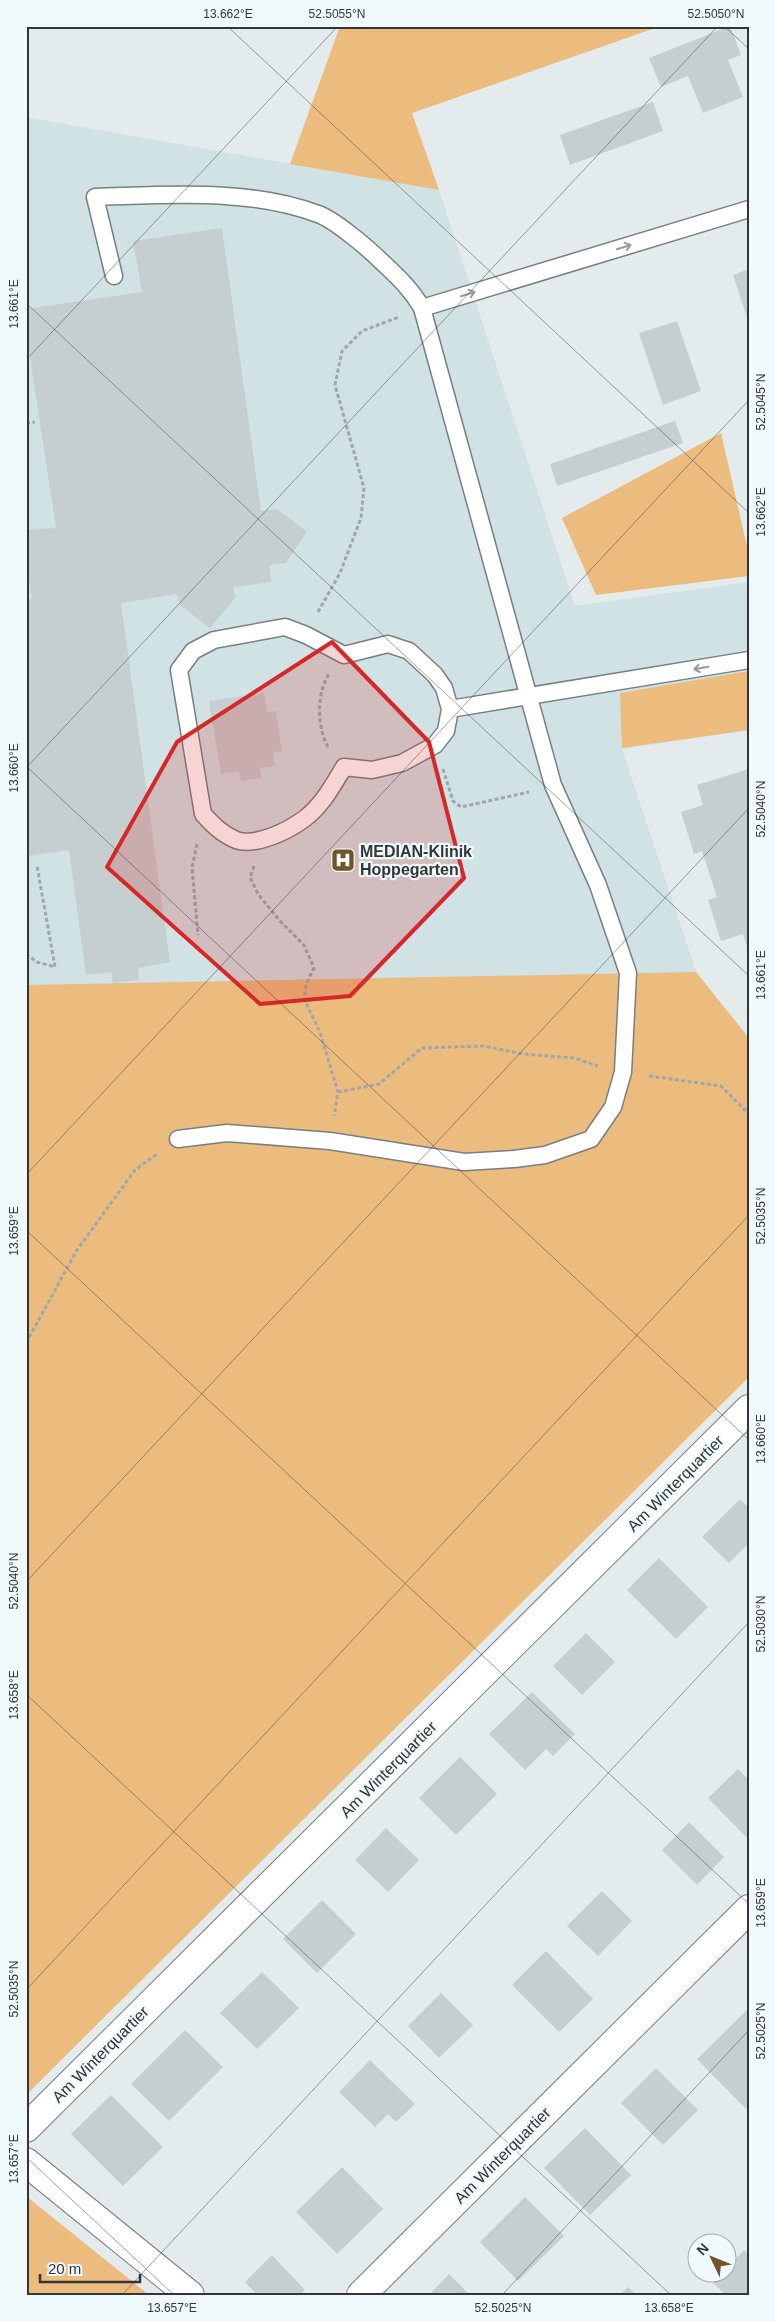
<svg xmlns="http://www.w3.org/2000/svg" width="775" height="2321" font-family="Arial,sans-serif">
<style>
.built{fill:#d0e2e4}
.green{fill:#ecbc7e}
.building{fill:#c6cfd0}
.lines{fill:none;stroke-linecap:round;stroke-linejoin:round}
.service-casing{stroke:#787f81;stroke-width:19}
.minor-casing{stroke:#787f81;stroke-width:30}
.path{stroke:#a1a7a9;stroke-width:3;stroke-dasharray:4 2.5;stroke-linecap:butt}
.service{stroke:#fff;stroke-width:16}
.minor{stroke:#fff;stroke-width:28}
.oneway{stroke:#999a9b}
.marked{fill:#d62828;fill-opacity:0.2;stroke:#d62828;stroke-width:4;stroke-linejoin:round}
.ticks{fill:none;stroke:#333637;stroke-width:1;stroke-opacity:0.45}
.labels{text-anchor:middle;stroke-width:4.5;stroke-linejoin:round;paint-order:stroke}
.poi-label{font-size:16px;font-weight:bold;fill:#333637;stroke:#f0f9fb;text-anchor:start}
.street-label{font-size:16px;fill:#333637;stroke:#f0f9fb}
.neatline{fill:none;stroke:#333637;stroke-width:2}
.ticks-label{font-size:12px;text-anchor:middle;fill:#333637}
</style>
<rect width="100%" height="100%" fill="#e3ebed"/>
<!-- built -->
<path class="built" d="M26,117l413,73 136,416 174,-24v148l-127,19 127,381v247l-723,-92z"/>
<!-- green -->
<path class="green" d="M340,26h321l-249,87 27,77 -149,-26z
M721,433l28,122v21l-153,19 -34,-77z
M749,671v59l-127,18 -2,-55z
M696,972l53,66v339l-723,718v-1110z
M26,2196l123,99h-123z"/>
<!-- building -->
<path class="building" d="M730,26l11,29 -13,5 15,37 -40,16 -15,-37 -27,11 -12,-29z
M653,102l10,29 -93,34 -10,-30z
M222,228l39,283 16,-2 30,23 -21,31 -17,2 2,17 -38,5 3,10 -26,31 -30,-23 -3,-11 -56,9 49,359 -32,6 1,12 -26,3 -2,-11 -25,3 -17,-125 -43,6v-257l6,-1 -6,-32v-36l30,-2 -30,-196v-23l116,-17 -9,-51z
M749,269v52h-1l-15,-46z
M677,321l24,70 -38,14 -24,-72z
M675,421l8,22 -126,43 -7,-22z
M264,693l3,19 9,-1 6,40 -9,2 2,13 -15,2 2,10 -21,3 -2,-10 -18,3 -12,-73z
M749,769v180l-1,1 -5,-16 -22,7 -13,-41 9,-3 -15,-46 -8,3 -13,-42 22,-7 -6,-20z
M740,1499l9,9v35l-20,20 -27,-26z
M659,1558l49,49 -32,32 -49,-49z
M586,1633l29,29 -33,33 -29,-29z
M532,1692l43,42 -22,22 -7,-7 -21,21 -36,-36z
M460,1757l37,37 -41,41 -37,-37z
M738,1769l11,11v60l-41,-42z
M689,1822l35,35 -27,28 -35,-35z
M386,1828l33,32 -31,32 -33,-32z
M602,1891l30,30 -34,35 -31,-30z
M322,1900l34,34 -39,39 -34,-34z
M546,1951l47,48 -34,33 -47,-47z
M262,1972l37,36 -42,41 -37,-36z
M441,1993l32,32 -34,33 -31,-32z
M749,2008v98l-3,3 -49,-50z
M185,2030l38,37 -54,54 -38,-37z
M370,2060l45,44 -19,18 -8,-8 -13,13 -36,-35z
M656,2068l42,42 -35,35 -42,-42z
M111,2095l52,52 -40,39 -52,-52z
M585,2128l46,47 -41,40 -46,-47z
M342,2167l41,42 -46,45 -41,-42z
M525,2197l39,39 -46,45 -38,-39z
M744,2250l5,5v40h-23l-13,-12 9,-9h6v-6z
M272,2255l33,35 -5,5h-43l-12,-13z
M449,2274l21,21h-41z
M628,2287l8,8h-16z"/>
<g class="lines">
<!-- service casing -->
<g class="service-casing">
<path id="service" d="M114,276l-19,-79c73,-2 153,-9 223,17 17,6 51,35 64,48 16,15 29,27 40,46l131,477 45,100 30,88 -5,99 -10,35 -22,32 -46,16 -31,4 -50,3 -134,-21 -103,-8 -49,6
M422,308l327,-99
M450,709l-6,-21 -9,-13 -26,-24 -21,-7 -44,11 -38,-20 -21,-8 -71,13 -21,11 -14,19 24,144c10,11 19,20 33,26 19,7 52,-9 68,-21 18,-13 29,-34 40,-52l28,3 30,-7 33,-18 11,-14 4,-22 299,-49"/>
</g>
<!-- minor casing -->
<g class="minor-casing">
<path id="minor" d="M26,2128l723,-719
M26,2162l164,133
M361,2295l388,-386"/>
</g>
<!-- path -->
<path class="path" d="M26,423l9,-1
M318,612l22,-39 21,-55 3,-30 -29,-103 7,-34 20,-20 37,-14
M328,747c-11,-20 -12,-53 1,-73
M443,769l10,32 8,6 68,-15
M197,844l-5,24 6,67
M254,866l-4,11 8,17 22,27 24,24 10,23 -8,16 -2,15 16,33 18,60 -4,24
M26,954l11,8 18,5 -18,-101
M649,1076l72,10 28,28
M338,1092l41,-8 43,-36 62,-2 39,8 51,4 24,8
M26,1343l51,-93 58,-80 22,-16"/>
<!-- service -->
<use href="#service" class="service"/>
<!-- minor -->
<use href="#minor" class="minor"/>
</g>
<!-- one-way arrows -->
<defs><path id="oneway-shaft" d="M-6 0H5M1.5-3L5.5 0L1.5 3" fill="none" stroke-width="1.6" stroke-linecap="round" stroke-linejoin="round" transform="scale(1.25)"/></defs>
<g class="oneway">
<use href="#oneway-shaft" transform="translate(624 247) rotate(-17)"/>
<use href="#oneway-shaft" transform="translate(468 294) rotate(-17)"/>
<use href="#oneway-shaft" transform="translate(701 668) rotate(171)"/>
</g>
<!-- marked area -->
<path class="marked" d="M332,642l97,100 35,136 -114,118 -90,8 -153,-137 70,-125z"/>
<!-- ticks -->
<path class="ticks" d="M227,26l522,487M724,26l25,23M26,303l723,673M26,360l312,-334M26,766l723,674M26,768l692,-742M26,1175l723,-775M26,1230l723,674M26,1582l723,-774M26,1694l645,601M26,1990l723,-775M26,2157l148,138M122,2295l627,-673M502,2295l247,-265"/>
<!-- icons -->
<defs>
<g id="hospital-square" transform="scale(1.25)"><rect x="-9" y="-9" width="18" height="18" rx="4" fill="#735429" stroke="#f0f9fb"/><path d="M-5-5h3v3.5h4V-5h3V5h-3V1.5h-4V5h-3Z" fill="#fff"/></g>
</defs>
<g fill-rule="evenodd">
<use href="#hospital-square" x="343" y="860"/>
</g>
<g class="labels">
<!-- poi labels -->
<g class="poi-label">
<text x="360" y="857">MEDIAN-Klinik<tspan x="360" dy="18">Hoppegarten</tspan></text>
</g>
<!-- street labels -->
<g class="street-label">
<text transform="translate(675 1483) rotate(-45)" y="6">Am Winterquartier</text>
<text transform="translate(388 1769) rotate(-45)" y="6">Am Winterquartier</text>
<text transform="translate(100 2054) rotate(-45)" y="6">Am Winterquartier</text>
<text transform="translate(502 2155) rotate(-45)" y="6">Am Winterquartier</text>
</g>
</g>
<!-- border -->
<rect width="775" height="2321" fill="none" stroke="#f0f9fb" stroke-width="55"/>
<!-- north arrow -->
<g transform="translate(712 2258) rotate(313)"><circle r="24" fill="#f0f9fb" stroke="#a4abad"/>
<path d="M0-4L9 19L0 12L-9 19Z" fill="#735429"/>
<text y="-8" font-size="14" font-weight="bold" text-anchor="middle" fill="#333637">N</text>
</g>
<!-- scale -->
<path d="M40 2274v8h100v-8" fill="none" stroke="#333637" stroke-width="2.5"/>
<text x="48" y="2274" font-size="15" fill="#333637" stroke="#f0f9fb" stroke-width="4" paint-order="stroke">20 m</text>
<rect x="28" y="28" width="720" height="2266" class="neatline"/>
<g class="ticks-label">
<text x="228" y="18">13.662°E</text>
<text x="337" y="18">52.5055°N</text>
<text x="716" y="18">52.5050°N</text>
<text transform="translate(14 304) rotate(-90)" y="4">13.661°E</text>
<text transform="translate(761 402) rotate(-90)" y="4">52.5045°N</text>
<text transform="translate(761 512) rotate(-90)" y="4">13.662°E</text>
<text transform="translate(14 768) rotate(-90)" y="4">13.660°E</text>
<text transform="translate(761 809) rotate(-90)" y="4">52.5040°N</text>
<text transform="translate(761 975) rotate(-90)" y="4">13.661°E</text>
<text transform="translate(761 1216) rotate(-90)" y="4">52.5035°N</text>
<text transform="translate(14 1231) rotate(-90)" y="4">13.659°E</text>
<text transform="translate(761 1439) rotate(-90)" y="4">13.660°E</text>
<text transform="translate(14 1581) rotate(-90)" y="4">52.5040°N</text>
<text transform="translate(761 1624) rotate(-90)" y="4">52.5030°N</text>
<text transform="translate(14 1695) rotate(-90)" y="4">13.658°E</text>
<text transform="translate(761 1903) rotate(-90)" y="4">13.659°E</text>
<text transform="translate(14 1989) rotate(-90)" y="4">52.5035°N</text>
<text transform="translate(761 2031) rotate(-90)" y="4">52.5025°N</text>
<text transform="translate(14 2159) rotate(-90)" y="4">13.657°E</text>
<text x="172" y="2312">13.657°E</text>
<text x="503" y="2312">52.5025°N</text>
<text x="669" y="2312">13.658°E</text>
</g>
</svg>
